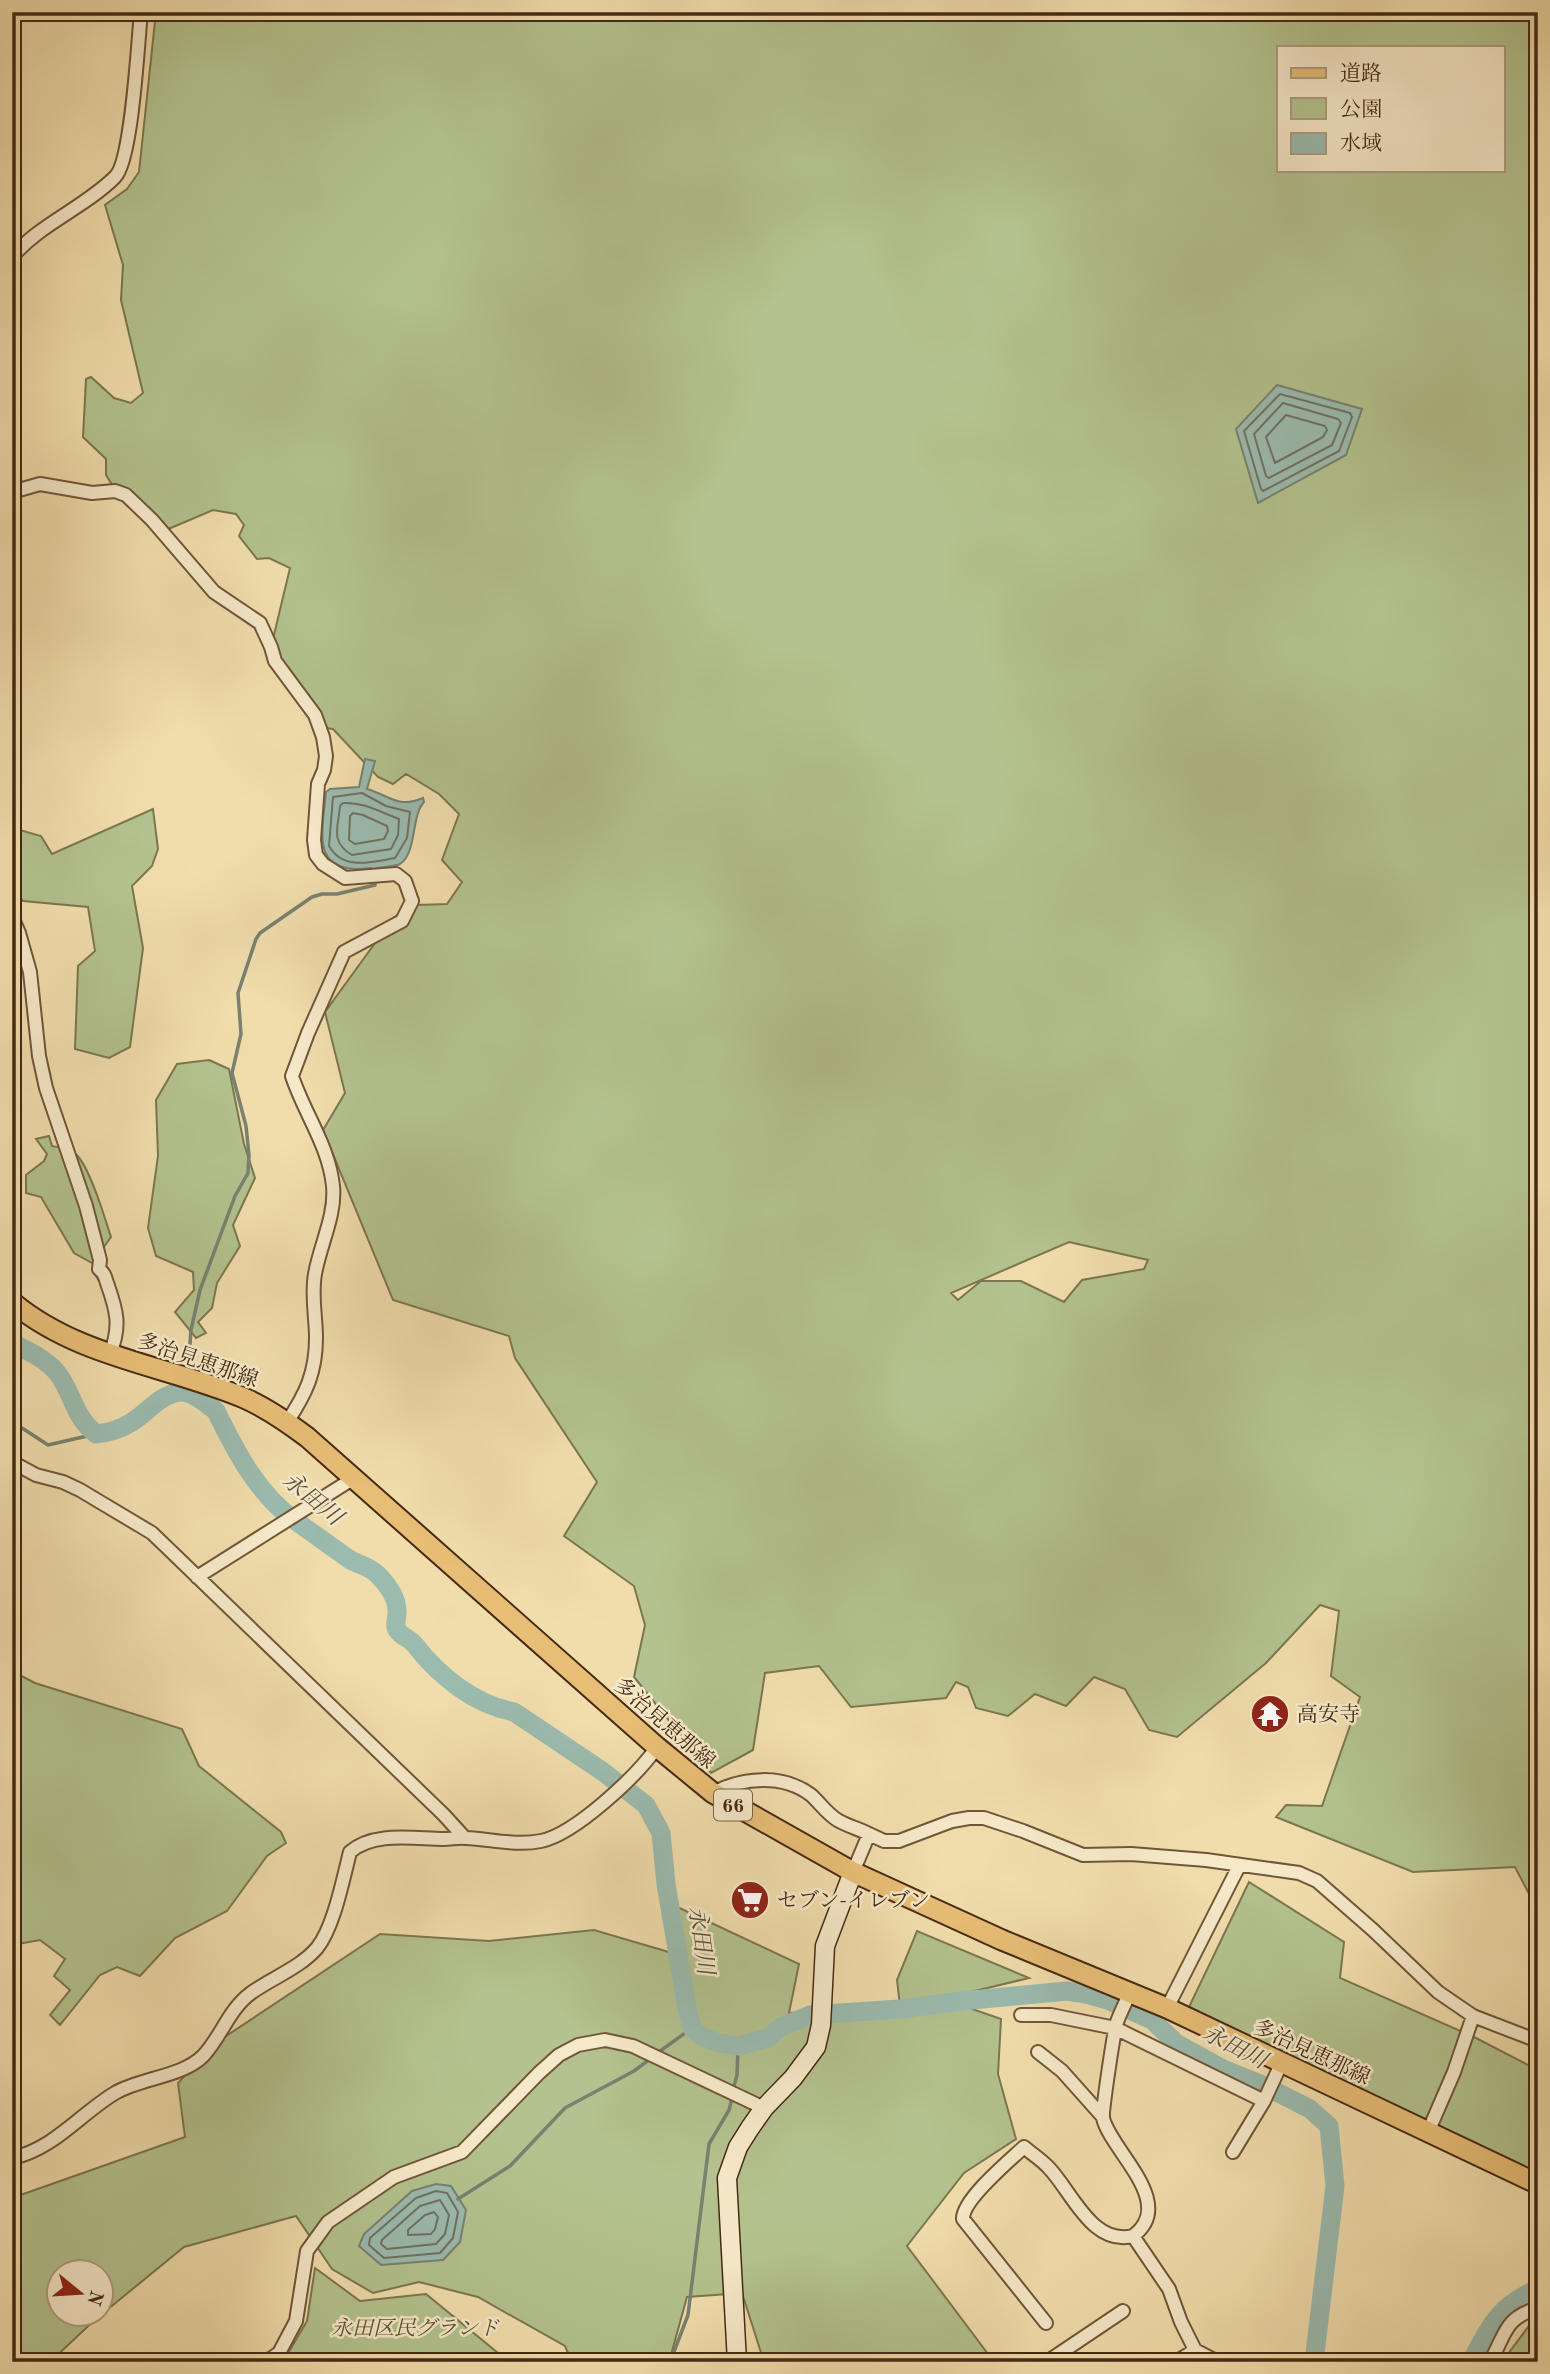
<svg xmlns="http://www.w3.org/2000/svg" width="1550" height="2374" font-family="'Old Standard TT','Noto Serif JP',serif">
<style>
.green{fill:#b3c28e;stroke:#7c7650;stroke-width:2;fill-rule:evenodd}
.water{fill:#9bbbaf;stroke:#798171;stroke-width:2}
.lines{fill:none;stroke-linecap:round;stroke-linejoin:round}
.shore{stroke:#707261;stroke-width:2}
.stream{stroke:#798171;stroke-width:3.5}
.river{stroke:#9bbbaf;stroke-width:19}
.street-casing{stroke:#705639;stroke-width:16}
.secondary-casing{stroke:#452913;stroke-width:21}
.primary-casing{stroke:#452913;stroke-width:23}
.street{stroke:#f6e9c9;stroke-width:12}
.secondary{stroke:#f6e9c9;stroke-width:18}
.primary{stroke:#e8be76;stroke-width:19}
.labels{text-anchor:middle;stroke-width:5;stroke-linejoin:round;paint-order:stroke}
.shield{fill:#f6e9c9;stroke:#7a634a;stroke-width:2}
.shield-label{font-size:19px;font-weight:bold;fill:#452913}
.street-label{font-size:21px;fill:#452913;stroke:#f6e9c9}
.poi-label{font-size:21px;fill:#452913;stroke:#f6e9c9;text-anchor:start}
.park-label{font-size:21px;font-style:italic;fill:#604f32;stroke:#f6e9c9}
.water-label{font-size:23px;font-style:italic;fill:#5a4e3a;stroke:#f6e9c9}
</style>
<rect width="100%" height="100%" fill="#f1ddac"/>
<filter id="stains"><feTurbulence type="fractalNoise" baseFrequency=".00286" numOctaves="4"/><feColorMatrix values="0 0 0 0 .2 0 0 0 0 .09 0 0 0 0 .02 0 0 0 .5 -.17"/></filter>
<radialGradient id="worn" r=".72"><stop offset=".6" stop-color="#630" stop-opacity="0"/><stop offset="1" stop-color="#630" stop-opacity=".3"/></radialGradient>
<!-- green -->
<path class="green" d="M156,12h1382v1899l-23,-44 -102,5 -137,-55 10,-12 36,1 38,-109 -29,-21 8,-65 -19,-6 -54,58 -89,74 -28,-7 -24,-41 -31,-12 -28,29 -31,-12 -27,22 -32,-8 -8,-21 -12,-5 -10,16 -95,9 -32,-41 -54,7 -12,77 -42,23 -77,-96 11,-52 -11,-39 -70,-50 33,-54 -82,-124 -6,-22 -116,-36 -70,-170 22,-37 -20,-81 69,-95 22,-12 31,-1 15,-22 -20,-22 17,-46 -20,-20 -33,-20 -13,10 -15,-7 -45,-48 -7,-1 -38,-53 -15,-36 17,-71 -21,-10 -12,1 -18,-23 5,-11 -8,-11 -23,-4 -47,20 -52,-42 -8,-13v-16l-23,-22 3,-58 5,-2 23,21 17,5 12,-10 -22,-93 2,-35 -18,-60 22,-16 12,-17zM1279,47h224v123h-224zM1069,1242l79,18 -4,9 -62,11 -18,22 -43,-21h-40l-23,19 -7,-7z
M153,809l5,40 -6,17 -20,20 11,62 -13,99 -21,11 -34,-9 3,-83 17,-15 -7,-44 -65,-6 -11,-15v-51l8,-5 21,6 11,18z
M209,1060l20,9 15,75 11,34 -22,47 7,21 -23,37 -5,25 -14,14 8,11 -10,5 -21,-26 19,-22 -1,-18 -37,-16 -8,-28 10,-72 -2,-56 21,-36z
M49,1136l3,10c6,1 15,2 21,6 15,8 32,67 38,85l-19,26 -18,-10 -33,-56 -15,-4v-18l18,-14 3,-7 -11,-15z
M12,1671l23,12 147,46 17,37 82,66 5,11 -19,13 -40,55 -52,27 -35,38 -23,-9 -17,8 -40,50 -10,-10 20,-25 -16,-14 11,-17 -25,-19 -28,5z
M1249,1882l95,60 -4,36 134,59 64,33v103l-136,-59 -213,-107z
M673,1905l126,59 -10,49 111,-7 -3,-26 20,-49 112,47 -108,26 34,-1 46,16 -3,55 18,65 -52,34 -57,73 87,116h-230l-22,-69 -55,4 -18,65h-97l-7,-16 -87,-49 -59,-15 -46,11 -41,-24 -36,-53 -112,31 -82,67v-42h-42v42h41l-51,48h-38v-164l173,-61 -7,-54 33,-37 169,-112 109,7 105,-11 78,23 7,4z
M315,2268l45,33 66,-7 83,68h-226l24,-41z
M1531,2323l7,7v32h-36z"/>
<!-- water -->
<path class="water" d="M1277,385l85,24 -16,46 -88,48 -22,-74z
M365,759l10,2 -8,28c22,6 30,20 56,9l1,4c-13,14 -7,51 -24,62 -6,3 -16,3 -23,4v4l-5,1 -1,-5c-61,8 -49,-34 -45,-76l4,-3 29,-2z
M436,2184l15,2 15,24 -6,32 -17,18 -62,5 -22,-19 5,-12 48,-43z"/>
<g class="lines">
<!-- shore -->
<path class="shore" d="M1280,394l70,19 2,4 -13,34 -76,40 -2,-2 -17,-58z
M1283,403l55,16 3,4 -9,22 -63,33 -3,-2 -12,-42z
M1286,415l39,11 2,4 -4,7 -48,26 -9,-26z
M362,793l24,13 24,6 -3,26 -12,20c-23,4 -52,13 -66,-12l4,-49z
M343,803c21,-1 37,9 56,16l-1,16 -7,14 -39,6c-22,-13 -14,-27 -12,-49z
M353,813l10,2 24,11 1,5 -4,8 -29,5 -6,-4 1,-24z
M436,2191l11,2 11,19 -5,26 -13,15 -56,5 -15,-13 1,-7 46,-40z
M440,2200l9,15 -4,19 -9,10 -49,5 -6,-5 1,-4 38,-34z
M434,2212l4,5 -3,12 -4,5 -23,1v-5l17,-15z"/>
<!-- stream -->
<path class="stream" d="M188,1370l3,-40 9,-40 35,-94 13,-23 1,-18 -3,-29 -14,-53 9,-39 -3,-41 18,-54 4,-6 52,-36 10,-3h15l38,-9 1,-7
M12,1425l10,3 26,17 48,-11
M656,2054l36,-26
M733,2090l4,-15 1,-29
M458,2199l52,-33 55,-58 69,-37 16,-12
M670,2362l18,-47 21,-171 20,-34 3,-12"/>
<!-- river -->
<path class="river" d="M12,1343c16,8 35,16 46,31 16,21 15,42 38,60 12,-1 25,-5 36,-12 15,-9 31,-31 51,-30 11,1 24,12 33,19 20,41 42,84 81,111 17,12 35,25 52,37 10,6 20,7 28,15 9,9 20,23 20,37 1,7 -4,13 1,20 4,6 13,8 17,14 24,31 59,59 99,67l88,59 44,34 15,28 5,51 21,124 5,20 9,8 14,6 23,4 30,-8 13,-11 29,-12 90,-6 62,-8 105,-10 19,3 24,7 42,19 24,23 47,26 42,17 45,23 19,17 6,60 -21,176
M1471,2362c19,-36 27,-56 67,-73"/>
<!-- street casing -->
<g class="street-casing">
<path id="street" d="M12,257c29,-34 72,-49 103,-80 17,-16 23,-136 26,-165
M12,492l28,-8 52,9 23,-2 11,4 26,25 62,72 46,31 11,24 4,14 40,54 8,22 3,19 -2,14 -6,14 -4,56 2,15 7,9 22,14 51,-4 9,7 7,20 -10,20 -58,31 -36,81 -16,43c12,37 37,70 41,110 3,29 -13,59 -18,88 -4,22 1,42 1,64 0,34 -10,56 -29,84
M12,917l7,16 11,39 9,84 7,32 40,118 14,54 -1,9c6,5 6,8 8,14 10,28 14,43 3,71
M12,1462l24,13 27,7 17,8 72,43 292,282 20,22
M197,1577l157,-99
M713,1793c30,-16 70,-19 98,2 9,8 17,20 28,26 9,5 20,8 30,13
M853,1872l16,-38 15,7h15l53,-20 17,-3h15l39,13 60,24 48,-1 75,6 93,13 18,8 56,49 65,62 35,24 65,25
M1130,1992c-4,10 -9,19 -13,30 -3,8 -15,89 -14,96 7,32 75,85 30,118l36,53 12,33 14,28 23,12
M1167,2008l72,-142
M1021,2015h30l64,13 149,73 -31,51
M1038,2052l24,19 41,46
M1264,2101l18,-39
M1428,2132l26,-60 19,-56
M12,2158c42,-9 68,-44 103,-65 25,-15 67,-16 88,-37 18,-19 26,-47 48,-63 21,-15 50,-26 66,-45 17,-21 26,-69 33,-96 24,-21 65,-13 94,-13 7,0 15,-2 22,-1 25,1 49,8 75,3 34,-7 96,-65 116,-94
M1046,2323l-83,-104c-1,-19 46,-58 61,-72 8,7 18,13 25,21 23,24 43,78 84,68
M266,2362l13,-9 17,-32 11,-70 21,-29 66,-45 68,-25 77,-79 20,-18 19,-10 27,-5 28,6 131,62
M1047,2362l76,-51
M1176,2362l19,-12
M1490,2362c16,-28 14,-44 48,-54"/>
</g>
<!-- secondary casing -->
<g class="secondary-casing">
<path id="secondary" d="M1535,12l3,4
M737,2362l-10,-184 11,-31 12,-19 14,-20 29,-30 23,-31 5,-22 4,-79 28,-74"/>
</g>
<!-- primary casing -->
<g class="primary-casing">
<path id="primary" d="M12,1302c67,56 154,63 232,96 23,10 43,24 63,39l350,310 56,46 140,79 149,68 165,68 371,176"/>
</g>
<!-- street -->
<use href="#street" class="street"/>
<!-- secondary -->
<use href="#secondary" class="secondary"/>
<!-- primary -->
<use href="#primary" class="primary"/>
</g>
<!-- icons -->
<defs>
<g id="temple-disc" transform="scale(2.0125)"><circle r="9.5" fill="#8f2418" stroke="#f6e9c9"/><path d="M0-6L5-2H3V0L6.5 2.5H4V6H1.5V3h-3V6H-4V2.5H-6.5L-3 0V-2H-5Z" fill="#fff"/></g>
<g id="supermarket-disc" transform="scale(2.0125)"><circle r="9.5" fill="#8f2418" stroke="#f6e9c9"/><path d="M-6-5.5h2.5l.6 2H6L4.5 2H-2.5L-4.4-4H-6ZM-1.5 3.2a1.3 1.3 0 1 0 .1 0ZM3 3.2a1.3 1.3 0 1 0 .1 0Z" fill="#fff"/></g>
</defs>
<g fill-rule="evenodd">
<use href="#temple-disc" x="1270" y="1714"/>
<use href="#supermarket-disc" x="750" y="1900"/>
</g>
<g class="labels">
<!-- shield labels -->
<rect class="shield" x="714" y="1789.5" width="38" height="31" rx="5"/>
<g class="shield-label">
<text x="733" y="1812">66</text>
</g>
<!-- street labels -->
<g class="street-label">
<text transform="translate(198 1360) rotate(19)" y="7">多治見恵那線</text>
<text transform="translate(665 1723) rotate(41)" y="7">多治見恵那線</text>
<text transform="translate(1312 2052) rotate(25)" y="7">多治見恵那線</text>
</g>
<!-- poi labels -->
<g class="poi-label">
<text x="1297" y="1721">高安寺</text>
<text x="777" y="1907">セブン-イレブン</text>
</g>
<!-- park labels -->
<g class="park-label">
<text x="415" y="2335">永田区民グランド</text>
</g>
<!-- water labels -->
<g class="water-label">
<text transform="translate(313 1498) rotate(39)" y="8">永田川</text>
<text transform="translate(702 1940) rotate(82)" y="8">永田川</text>
<text transform="translate(1235 2046) rotate(27)" y="8">永田川</text>
</g>
</g>
<!-- margin -->
<rect width="1550" height="2374" fill="none" stroke="#f1ddac" stroke-width="42"/>
<rect x="14" y="14" width="1522" height="2346" fill="none" stroke="#452913" stroke-width="3.5"/>
<rect x="21" y="21" width="1508" height="2332" fill="none" stroke="#452913" stroke-width="2"/>
<!-- legend -->
<rect x="1277" y="46" width="228" height="126" fill="#f6e9c9" stroke="#af9c80" stroke-width="2"/>
<rect x="1291" y="68" width="35" height="10" fill="#e8be76" stroke="#af9c80" stroke-width="2"/>
<text x="1340" y="80" font-size="21" fill="#452913">道路</text>
<rect x="1291" y="98" width="35" height="21" fill="#b3c28e" stroke="#af9c80" stroke-width="2"/>
<text x="1340" y="116" font-size="21" fill="#452913">公園</text>
<rect x="1291" y="133" width="35" height="21" fill="#9bbbaf" stroke="#af9c80" stroke-width="2"/>
<text x="1340" y="150" font-size="21" fill="#452913">水域</text>
<!-- north arrow -->
<g transform="translate(80 2293) rotate(108)"><circle r="33" fill="#f6e9c9" stroke="#af9c80" stroke-width="2"/>
<path d="M0-5L12 26L0 18L-12 26Z" fill="#8f2418"/>
<text y="-10" font-size="19" font-weight="bold" text-anchor="middle" fill="#452913">N</text>
</g>
<rect width="100%" height="100%" filter="url(#stains)"/>
<rect width="100%" height="100%" fill="url(#worn)"/>
</svg>
